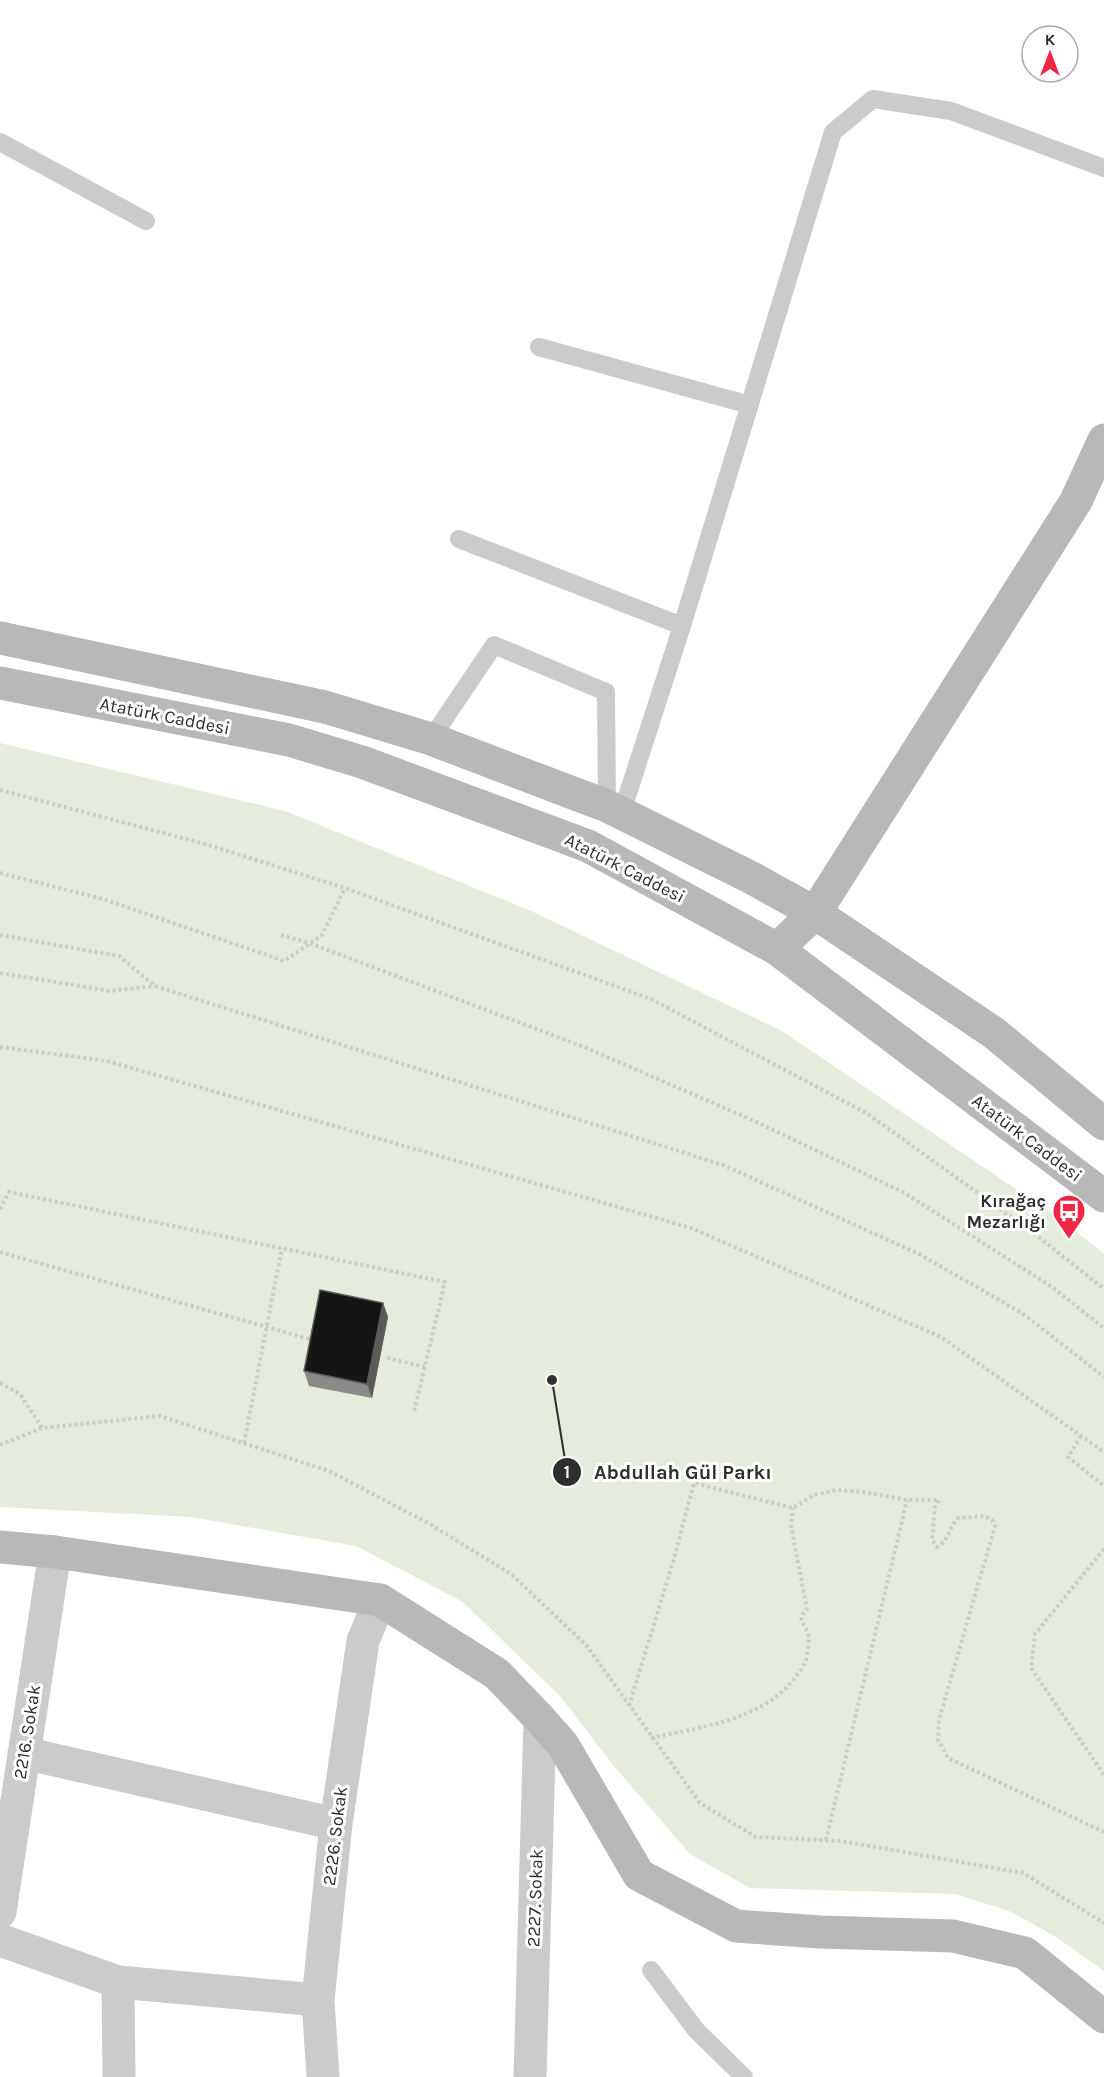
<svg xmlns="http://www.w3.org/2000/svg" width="1104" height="2077" font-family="Karla,sans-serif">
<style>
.green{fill:#e6ecdb}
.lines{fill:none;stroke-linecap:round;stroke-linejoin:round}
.path{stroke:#cbcbcb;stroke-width:4;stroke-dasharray:3 3;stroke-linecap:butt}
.lane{stroke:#cbcbcb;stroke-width:18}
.street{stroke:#cbcbcb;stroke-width:33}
.secondary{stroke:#b8b8b8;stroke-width:33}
.wall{fill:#8a8a8a}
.shaded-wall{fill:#5b5b5b}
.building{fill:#151515;stroke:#5b5b5b;stroke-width:1.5}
.labels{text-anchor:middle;stroke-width:6;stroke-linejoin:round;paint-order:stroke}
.street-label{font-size:18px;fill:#2e2e2e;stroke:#fff}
.poi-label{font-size:18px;font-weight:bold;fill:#2e2e2e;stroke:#fff;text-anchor:end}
.leader{fill:none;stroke:#2e2e2e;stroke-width:2}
.callout-dot{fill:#2e2e2e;stroke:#fff;stroke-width:2}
.mark-label{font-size:18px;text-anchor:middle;font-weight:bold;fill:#fff}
.callout-label{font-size:20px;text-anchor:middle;font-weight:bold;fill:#2e2e2e;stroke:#fff;stroke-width:6;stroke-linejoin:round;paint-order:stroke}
</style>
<rect width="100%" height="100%" fill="#fff"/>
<!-- green -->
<path class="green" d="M0,743l285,68 244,99 253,121 281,190 41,33v717l-48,-34 -47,-26 -54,-17 -205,-6 -60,-34 -77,-89 -53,-69 -97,-94 -107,-56 -165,-29 -191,-10z"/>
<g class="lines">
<!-- path -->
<path class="path" d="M0,790l205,54 140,44 306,111 217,115 168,121 68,54
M0,873l103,26 181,62 38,-26 23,-47
M0,935l119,21 36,30 568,179 196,89 103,59 82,64
M281,935l28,8 275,104 166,72 153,73 149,95 52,41
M0,973l110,18 45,-5
M0,1047l107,14 584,167 250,109 163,115
M0,1209l9,-17 436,90 -31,130
M0,1252l309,87
M387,1358l38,9
M0,1383l20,11 22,34
M1081,1436l-13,21 36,29
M244,1443l38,-195
M0,1445l42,-17 118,-12 169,55 99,52 83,51 75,71 114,158 56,34 85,4 182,32 81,50
M1104,1549l-69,85 -4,34 73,107
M629,1706l44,-144 21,-79 99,25 21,-13 22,-5 28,2 43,8h32l-4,7 -3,33 5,7c12,-7 12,-19 21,-29l27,-2 7,4 3,6 -56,194 -1,20 10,18 156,74
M651,1738c50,-11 114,-18 145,-62 4,-5 8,-10 10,-16 1,-6 3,-17 3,-23 -2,-13 -15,-15 -2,-28l-16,-83 2,-18
M826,1840l81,-340"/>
<!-- lane -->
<path class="lane" d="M0,142l146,79
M539,347l211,58
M459,539l223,87
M431,739l63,-94 112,47 1,114
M621,815l61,-189 151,-494 40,-33 78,12 153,57
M651,1970l45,60 48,47"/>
<!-- street -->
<path class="street" d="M24,1753l312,71
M0,1912l55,-360
M0,1940l118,42 200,18
M118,1982l1,95
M323,2077l-5,-77 18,-176 27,-183 17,-41
M530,2077l10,-358"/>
<!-- secondary -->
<path class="secondary" d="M0,638l325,69 106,32 176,67 145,72 63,35 179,120 110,91
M0,683l289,57 73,22 226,84 189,103 327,247
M777,949l38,-36 261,-412 28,-61
M0,1547l55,5 325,48 117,74 43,45 23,26 76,130 97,51 84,6 133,4 72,17 79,64"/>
</g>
<!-- wall -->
<path class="wall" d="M383,1303l5,14 -16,81 -63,-12 -5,-15z"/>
<!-- shaded-wall -->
<path class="shaded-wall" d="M383,1303l5,14 -16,81 -5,-14z"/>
<!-- building -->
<path class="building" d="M320,1290l63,13 -16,81 -63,-13z"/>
<!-- icons -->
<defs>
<g id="bus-pin" transform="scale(1.725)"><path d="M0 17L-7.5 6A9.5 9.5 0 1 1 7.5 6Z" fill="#ef2644" stroke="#fff"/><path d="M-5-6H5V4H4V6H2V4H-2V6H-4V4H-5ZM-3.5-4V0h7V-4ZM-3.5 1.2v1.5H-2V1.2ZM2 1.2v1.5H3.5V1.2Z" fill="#fff"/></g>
</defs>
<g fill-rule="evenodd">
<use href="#bus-pin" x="1069" y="1211"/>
</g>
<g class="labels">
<!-- street labels -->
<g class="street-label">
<text transform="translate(165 716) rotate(11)" y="6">Atatürk Caddesi</text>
<text transform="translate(625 868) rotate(27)" y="6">Atatürk Caddesi</text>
<text transform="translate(1027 1138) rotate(37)" y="6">Atatürk Caddesi</text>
<text transform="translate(27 1732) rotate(-81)" y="6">2216. Sokak</text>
<text transform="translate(335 1836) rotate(-83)" y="6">2226. Sokak</text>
<text transform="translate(535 1898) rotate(-88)" y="6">2227. Sokak</text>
</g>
<!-- poi labels -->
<g class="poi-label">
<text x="1046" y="1207">Kırağaç<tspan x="1046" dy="21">Mezarlığı</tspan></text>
</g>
</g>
<!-- callouts -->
<path class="leader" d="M552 1380L567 1472"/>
<g class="callout-dot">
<circle cx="552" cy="1380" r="6"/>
<circle cx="567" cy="1472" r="15"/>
</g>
<g class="mark-label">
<text x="567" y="1478">1</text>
</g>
<g class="callout-label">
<text x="683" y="1479">Abdullah Gül Parkı</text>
</g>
<!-- north arrow -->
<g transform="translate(1050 54)"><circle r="28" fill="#ffffff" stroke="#ababab" stroke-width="1.5"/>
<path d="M0-4.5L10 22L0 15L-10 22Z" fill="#ef2644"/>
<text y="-9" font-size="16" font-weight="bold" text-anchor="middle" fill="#2e2e2e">K</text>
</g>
</svg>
